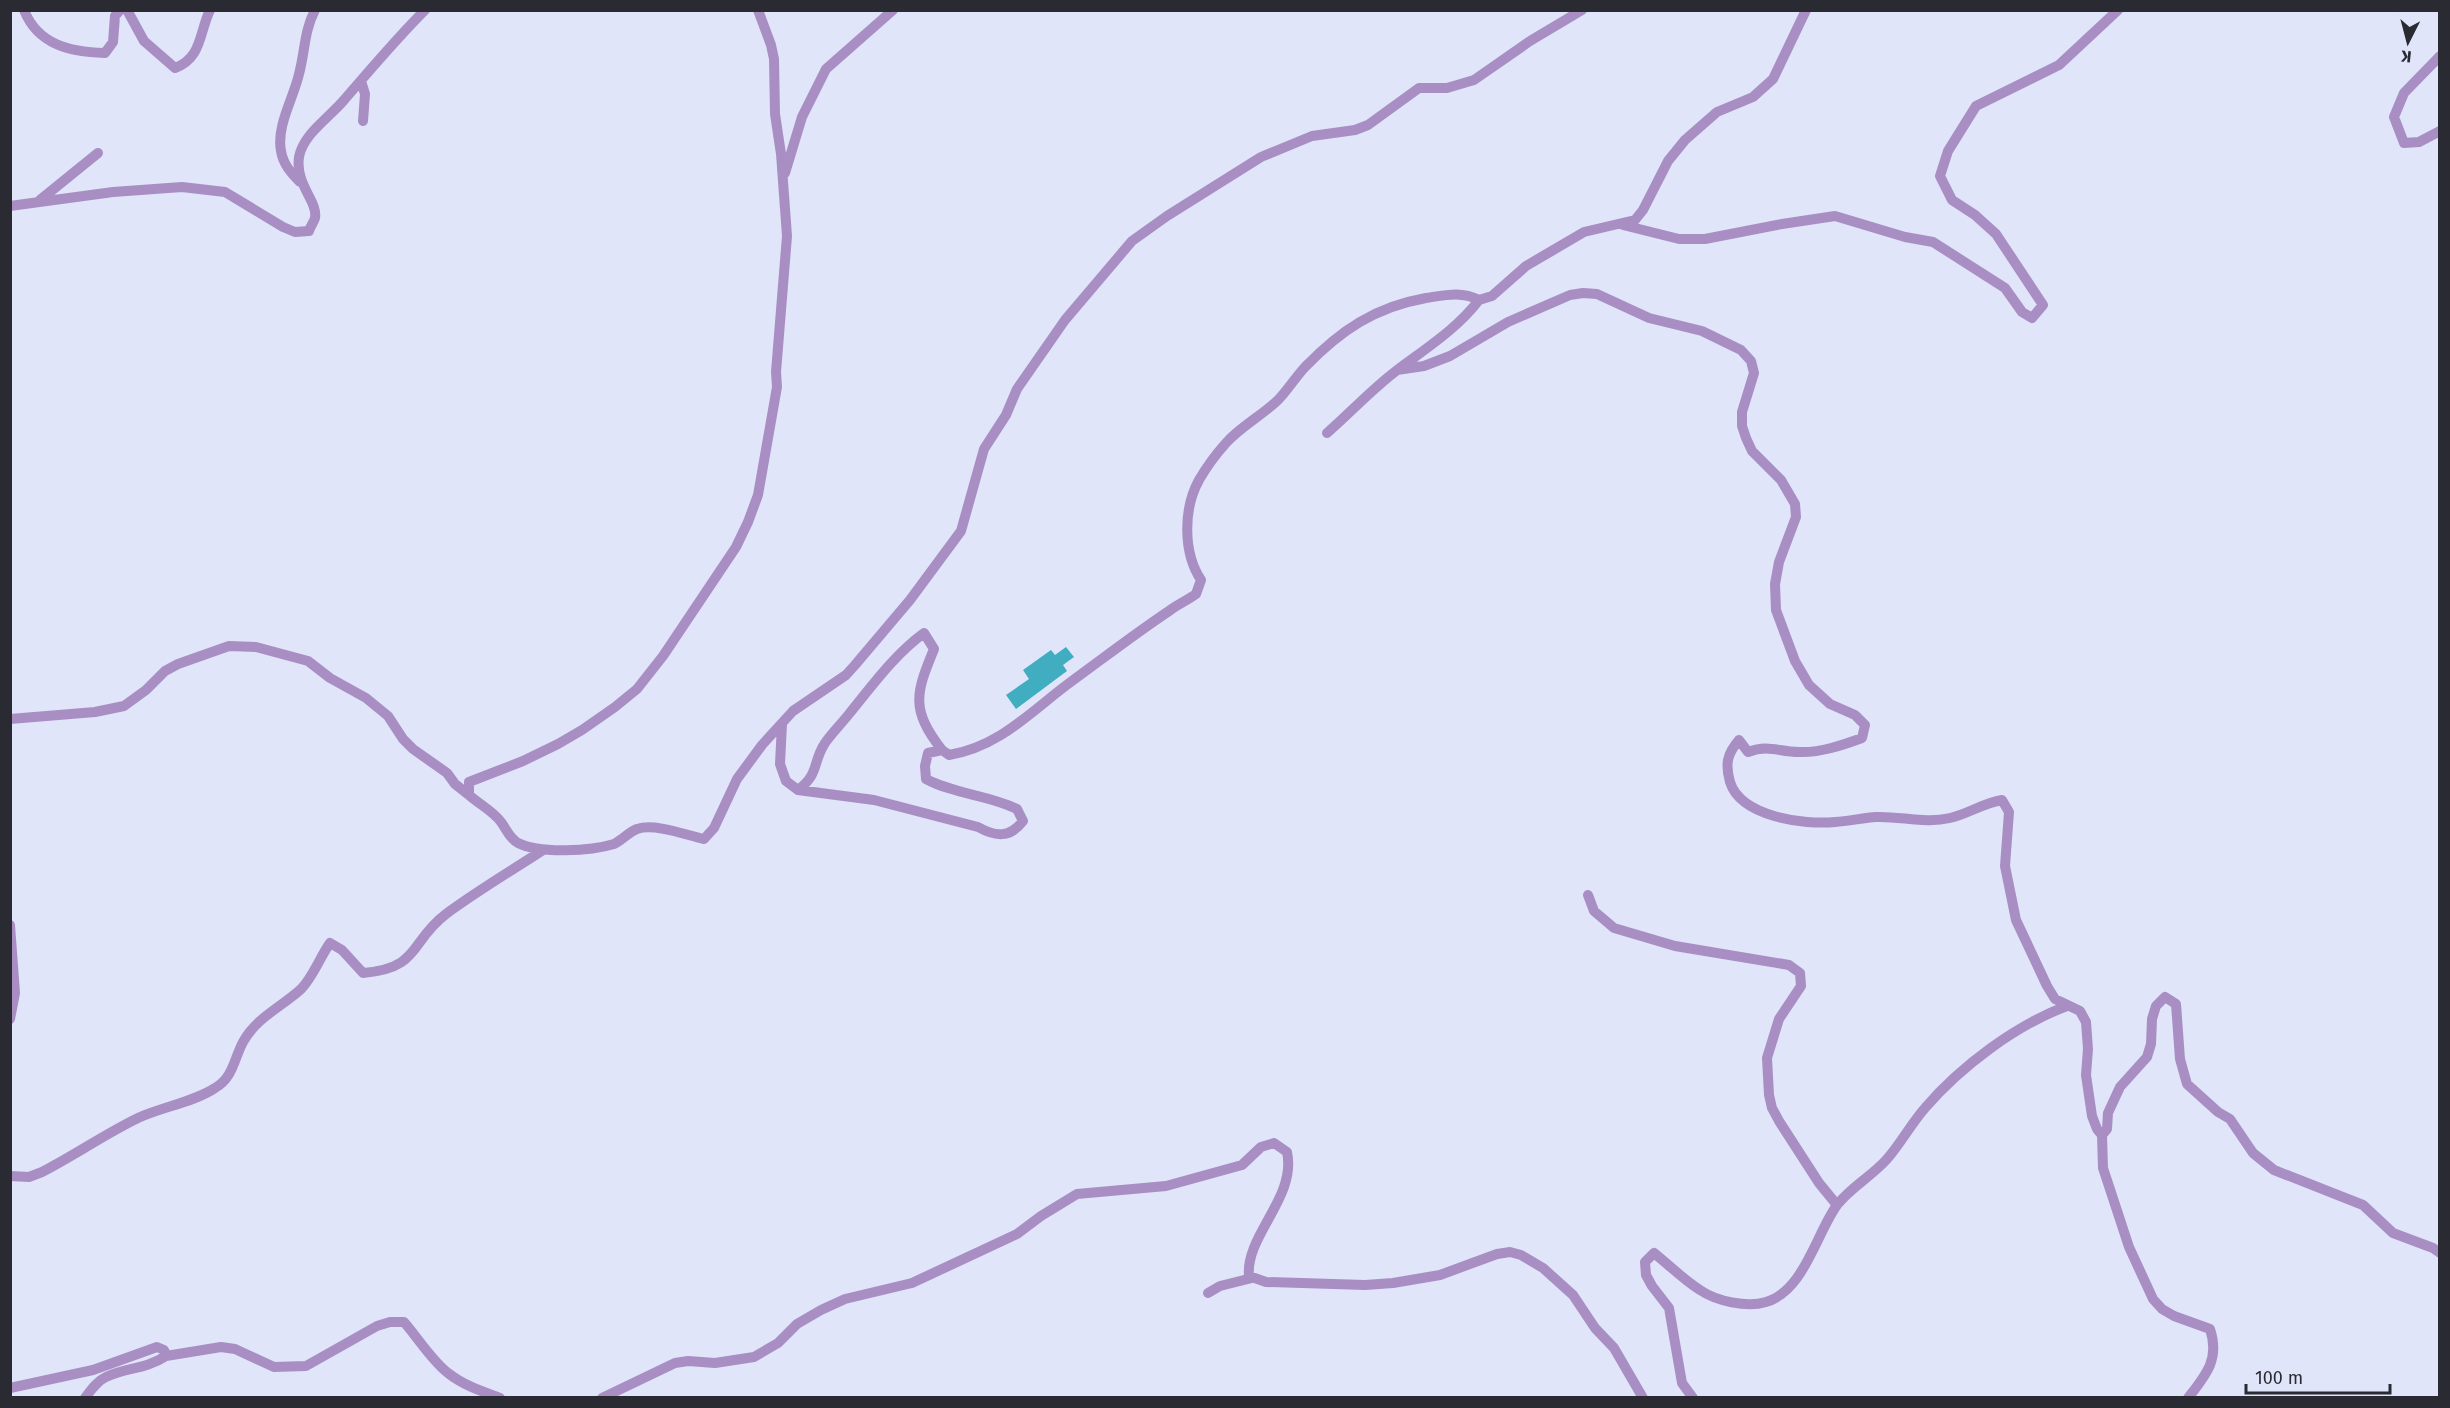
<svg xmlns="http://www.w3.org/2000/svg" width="2450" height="1408" font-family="'Fira Sans',sans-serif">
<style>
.water{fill:#40adc1}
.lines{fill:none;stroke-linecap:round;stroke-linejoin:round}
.minor{stroke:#a98ec4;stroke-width:10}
</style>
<rect width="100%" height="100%" fill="#e0e5fa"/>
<!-- water -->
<path class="water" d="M1066,647l8,10 -11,8 4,6 -51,38 -10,-14 23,-16 -6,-9 28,-20 4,5z"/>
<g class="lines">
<!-- minor -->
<path class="minor" d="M24,10c14,35 46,42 81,43l8,-11 2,-26 5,-6
M127,10l17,31 31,27c27,-10 24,-35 35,-58
M758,10l13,35 3,14 1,55 6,40 6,82 -11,136 1,15 -19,108 -10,27 -12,25 -73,109 -26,33 -22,18 -33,23 -24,14 -35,17 -54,21v13c10,9 25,17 32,27 6,8 8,16 17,21 22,11 73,8 96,1 8,-4 15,-12 23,-15 18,-6 49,6 67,10l10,-11 23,-49 25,-34 31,-34 53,-36 9,-10 55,-65 51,-69 23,-82 22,-34 11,-26 48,-69 67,-79 35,-25 94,-59 51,-21 43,-6 13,-5 51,-37h28l27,-8 56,-39 52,-31
M2440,56l-36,37 -10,24 10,26 15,-1 21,-11
M361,81l4,13 -2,27
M785,173l17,-56 24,-48 67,-59
M300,182c-9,-9 -17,-18 -19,-31 -5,-25 13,-54 18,-77 6,-22 5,-43 16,-64
M40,200l58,-47
M10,206l103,-14 69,-5 43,5 58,35 12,5 14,-1c1,-4 5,-9 6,-13 3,-17 -20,-33 -16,-61 4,-23 31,-40 45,-57 27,-31 52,-61 81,-90
M1623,225l56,14h26l77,-15 53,-8 70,21 28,5 72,46 17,24 10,6 11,-13 -47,-71 -21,-19 -23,-15 -12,-24 8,-25 28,-45 83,-41 59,-55
M1397,370l27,-4 26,-10 58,-34 62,-27 13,-2 14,1 52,24 53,13 39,19 10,11 3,12 -12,39v14l4,12 6,13 29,29 14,24 1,13 -17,45 -4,22 1,26 19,51 14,24 21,19 25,11 10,10 -3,13c-19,7 -42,15 -63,14 -21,0 -30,-8 -51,0l-9,-12c-12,14 -14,24 -9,42 11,35 74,43 105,40 14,-1 28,-4 41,-5 25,-1 49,7 74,1 18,-4 33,-15 52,-18l7,12 -4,54 11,54 31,66 8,13 25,12 6,11 2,27 -2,26 6,41 5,13 5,6
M1327,433c23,-20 44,-43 69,-62 29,-22 61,-42 83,-71
M10,719l85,-7 29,-6 22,-16 19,-19 13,-7 51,-18 27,1 52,14 22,17 36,20 22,18 15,23 10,10 34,24 8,11 14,11
M782,724l-2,40 6,17 12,9 76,10 104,27c18,10 32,11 45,-6l-6,-12c-29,-14 -63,-15 -91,-30l-1,-13 3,-13 14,-3 7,5c51,-8 83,-45 123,-74 33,-24 64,-48 97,-70 9,-7 19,-11 27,-17l5,-14c-18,-27 -18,-71 -2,-100 7,-12 18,-27 27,-37 15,-17 37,-28 53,-44 9,-10 17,-22 26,-32 36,-37 70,-60 121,-69 20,-3 35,-7 53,2l13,-4 34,-30 58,-34 51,-12 8,-10 25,-49 17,-21 32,-28 36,-15 20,-18 33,-69
M798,790c22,-17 14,-27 27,-47 7,-10 16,-19 24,-29 23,-28 45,-59 75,-81l10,16c-18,44 -24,60 8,101
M1588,895l6,16 20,17 61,18 114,19 11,8 1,13 -22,33 -12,39 2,37 3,13 7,13 40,62 18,22
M10,925l5,68 -5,26
M10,1176l19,1 13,-5c33,-17 63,-38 96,-54 24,-11 56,-16 77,-30 18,-10 19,-29 28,-46 13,-24 38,-35 57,-52 12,-11 20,-33 30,-47l12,7 21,23c58,-5 46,-31 83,-59 31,-23 65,-43 97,-64
M1208,1293l12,-7 32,-8
M166,1356l55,-9 14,2 39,18 32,-1 71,-40 13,-4h14c14,16 28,39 44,51 15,12 33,18 52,25
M10,1388l83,-18 64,-23 7,3 2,6c-22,14 -39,11 -60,21 -9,4 -15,13 -21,21
M602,1398l73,-35 13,-2 27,2 39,-6 24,-14 19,-19 24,-14 24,-11 67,-16 105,-49 24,-18 36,-22 89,-8 76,-21 19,-18 13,-4 13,9c10,45 -42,84 -38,124l17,6 99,3 28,-2 47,-8 57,-21 13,-2 11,3 22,13 30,27 22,33 19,20 29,50
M1693,1398l-11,-15 -13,-75 -17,-22 -6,-11 -1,-13 9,-9c15,12 30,27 46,37 16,11 47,18 66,12 38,-11 50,-68 71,-97 14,-18 35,-29 50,-46 14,-16 24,-35 38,-51 36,-42 91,-83 142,-102
M2188,1398c18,-23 32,-39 22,-69l-36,-13 -12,-7 -9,-10 -24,-52 -26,-79 -1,-33 5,-6 1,-16 12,-26 27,-30 4,-13 1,-25 4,-13 9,-9 11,7 4,55 7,25 31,28 12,7 23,34 21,17 89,35 30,28 40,15 7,5"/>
</g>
<!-- border -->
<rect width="2450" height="1408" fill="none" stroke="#292a32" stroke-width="24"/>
<!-- north arrow -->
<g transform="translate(2408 42) rotate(186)" stroke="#e0e5fa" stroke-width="4.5" paint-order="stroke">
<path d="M0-4.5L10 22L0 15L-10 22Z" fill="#292a32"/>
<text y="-9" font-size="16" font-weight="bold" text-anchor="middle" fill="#292a32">K</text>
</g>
<!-- scale -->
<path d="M2246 1384v9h144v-9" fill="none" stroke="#292a32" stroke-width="3"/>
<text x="2255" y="1384" font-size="18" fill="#292a32" stroke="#e0e5fa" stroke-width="4.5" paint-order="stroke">100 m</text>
</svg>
